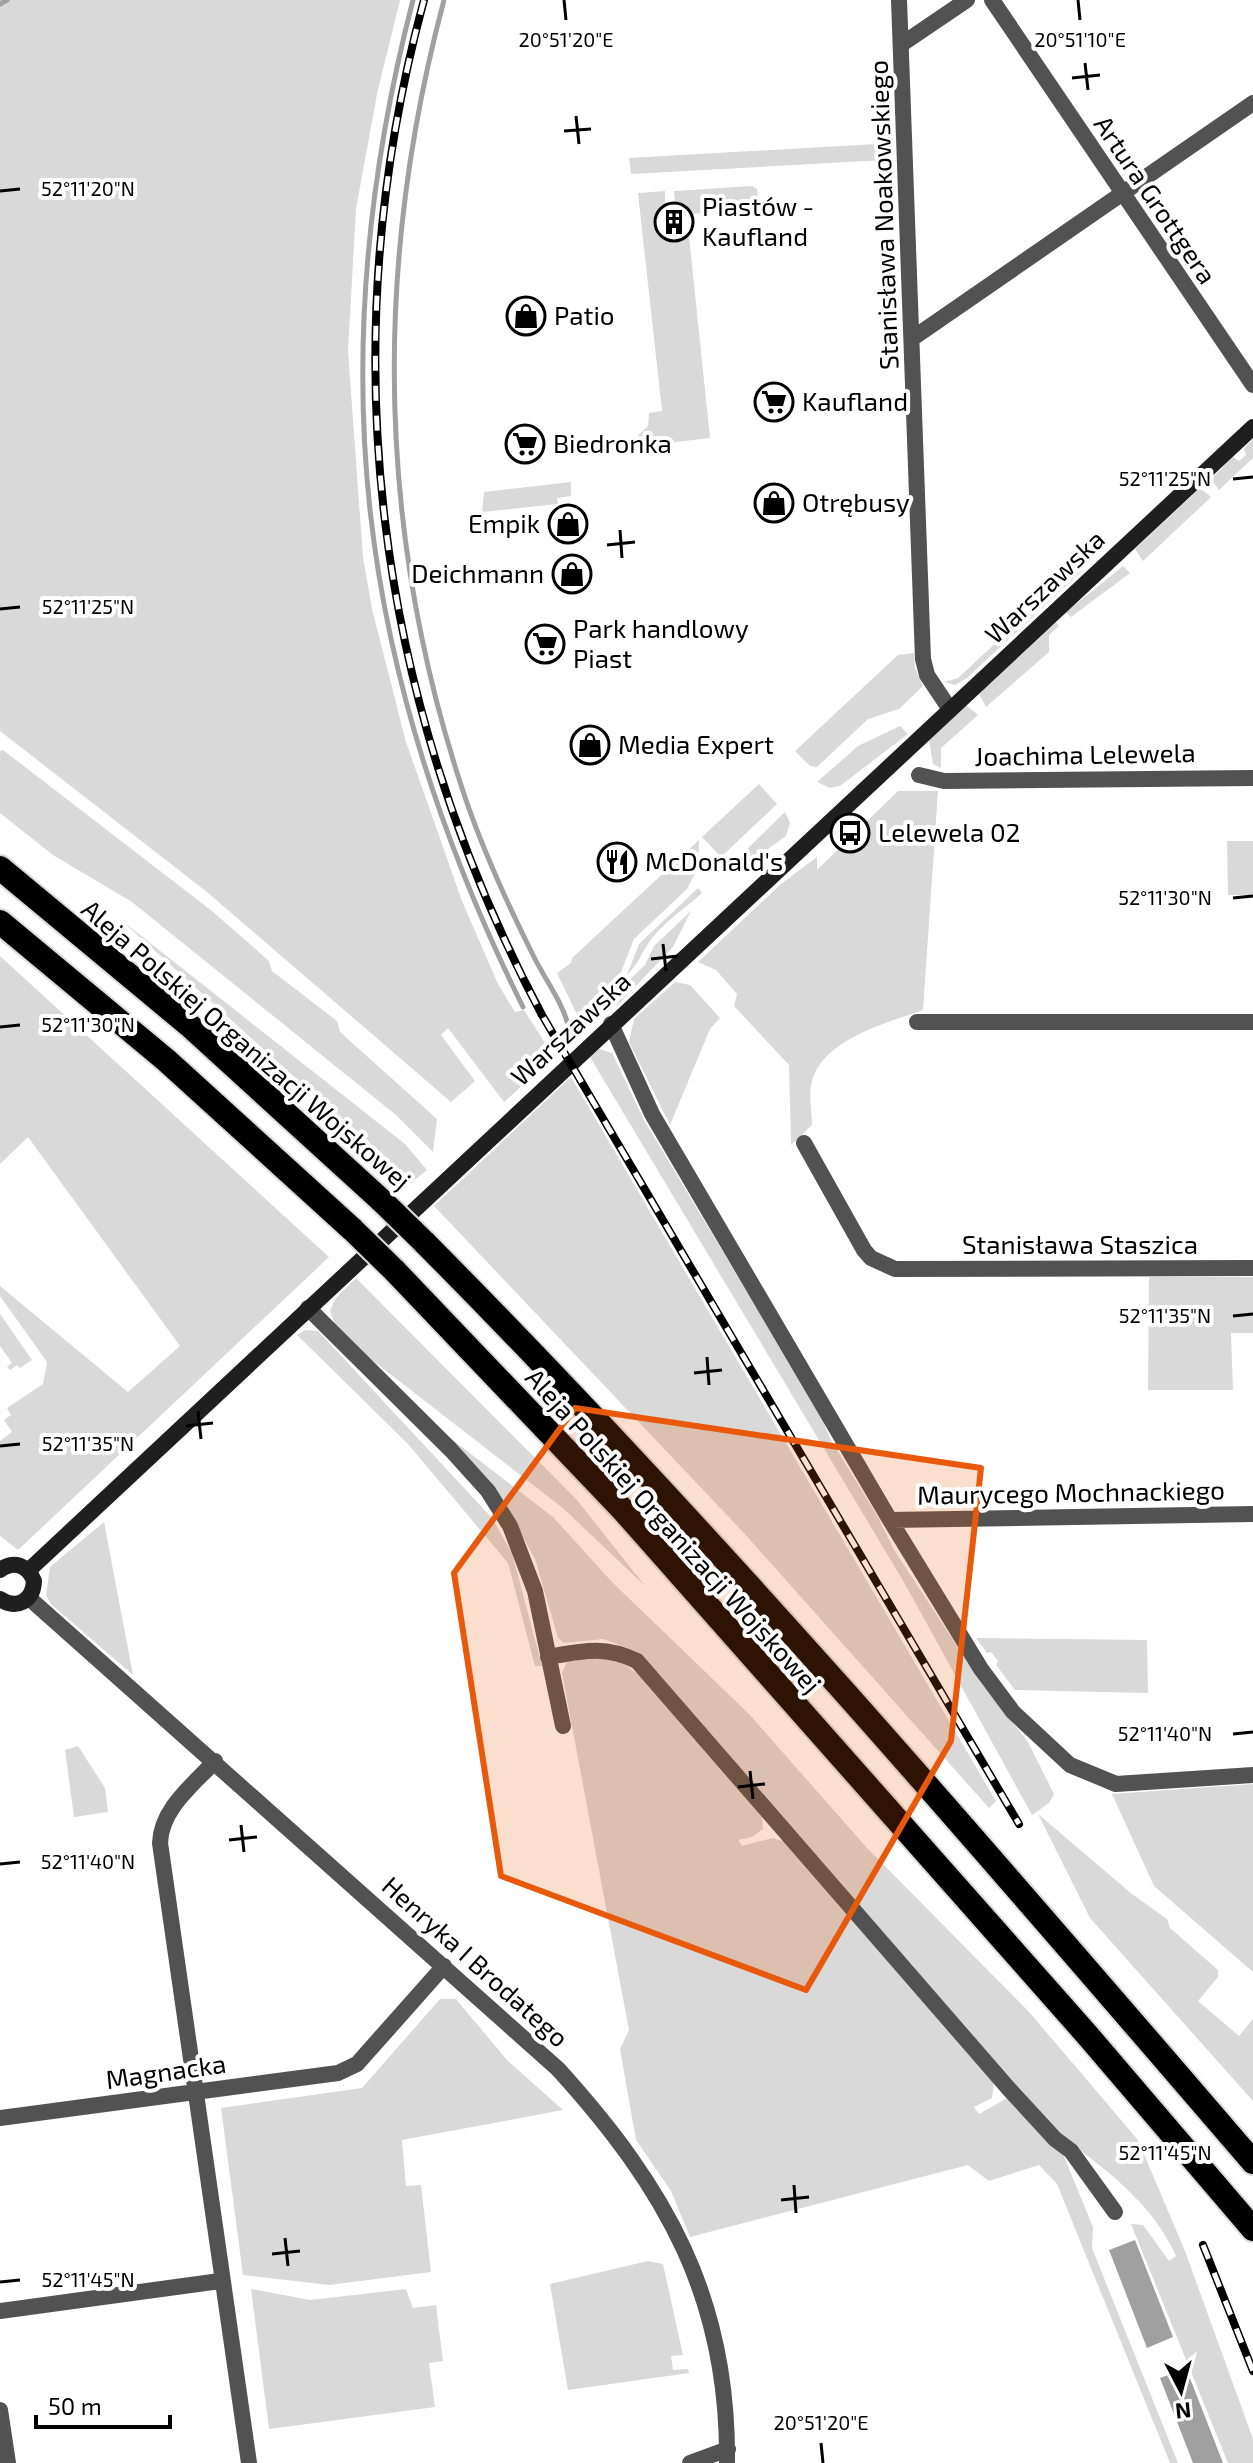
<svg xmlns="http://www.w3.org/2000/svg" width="1253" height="2463" font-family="'Exo 2',sans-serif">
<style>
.green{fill:#d9d9d9}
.water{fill:#a0a0a0}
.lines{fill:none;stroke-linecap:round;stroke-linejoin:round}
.stream{stroke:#a0a0a0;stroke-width:5}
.highway-casing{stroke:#dbdbdb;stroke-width:28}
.street{stroke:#525252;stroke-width:16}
.secondary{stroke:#1f1f1f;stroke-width:16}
.highway{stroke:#000;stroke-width:24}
.rail-casing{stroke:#000;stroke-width:8}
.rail{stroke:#fff;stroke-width:5;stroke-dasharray:15;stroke-linecap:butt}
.highway-bridge-casing{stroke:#dbdbdb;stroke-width:28;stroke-linecap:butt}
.highway-bridge{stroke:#000;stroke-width:24}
.marked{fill:#e8590c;fill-opacity:0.2;stroke:#e8590c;stroke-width:6;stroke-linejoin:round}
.ticks{fill:none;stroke:#000;stroke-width:3}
.labels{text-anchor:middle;stroke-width:8;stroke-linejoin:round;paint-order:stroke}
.street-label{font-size:26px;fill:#000;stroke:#fff}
.poi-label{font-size:26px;fill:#000;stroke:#fff;text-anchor:start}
.ticks-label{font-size:20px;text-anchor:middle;fill:#000;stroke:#fff;stroke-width:8;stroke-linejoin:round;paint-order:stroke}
</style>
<rect width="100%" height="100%" fill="#fff"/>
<!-- green -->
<path class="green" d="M0,0h400l-23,94 -21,115 -8,142 15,206 9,52 34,133 56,159 36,83 17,28 9,-2 30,47 -50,45 -56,-74 -7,7 34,46 -24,21 -244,-210 -207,-161z
M894,143v9l-10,8 -253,14 -2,-16z
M752,186l5,3 3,20 -84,6 -2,-24z
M665,191v38l19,-2 -1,-10h4l23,221 -85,10 23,-22 1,-13 13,-2 -24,-218z
M1253,439v19l-34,32 -8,-11 22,-22 6,4 7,-6 -2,-7z
M571,482v14l-14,2 1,6 -76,8 2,-20z
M1200,488l11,9 -68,64 -8,-12z
M1084,561l3,4 -5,6 -115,107 -12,7 -11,-3 14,-4z
M1123,566l7,7 -59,44 -5,-5z
M1056,622l3,4 -10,9v17l-63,55 -7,-13z
M914,653l1,15 8,18 -24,23 -31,10 -51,48 -7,-1 -15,-15 103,-96z
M966,705l12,10 -37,33v20l-8,-4 -4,-24z
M900,726l8,8 -68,52 -10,2 -13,-6 41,-36z
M3,750l209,161 57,50 3,10 65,50 3,11 97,87 -4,33 -37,-37 -264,-213 -79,-47 -53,-42v-62z
M759,784l18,20 -56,53 -19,-20z
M898,791h40l-15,219c-36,13 -100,29 -111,71 -4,13 0,31 0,44l-21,20 -2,-80 -55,-59 3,-12 -21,-24 -18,-8 83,-78 36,-27v13z
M785,812l5,11 -4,13 -46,33 -6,-7z
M699,840l-1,28 -11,21 -53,50 -18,46 -37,34 -22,-46 14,-10 1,-5z
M1227,841h26v54h-25z
M698,888l4,5c-15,14 -41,31 -54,51 -8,12 -10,20 -21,31l12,-31z
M691,911l-18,36 -57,60 7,-21 22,-21 9,-19z
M121,920l284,224 22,26 -16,13z
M0,956l329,301 -311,293 -18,-14v-95l12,-9 -8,-12 7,-5 -4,-7 36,-24 4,-22 -47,-66v-10l128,106 52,-46 -152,-209 -28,27z
M675,982l15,3 30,33 -10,11 -40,96 -41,-83 5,-23z
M599,1049l13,4 32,67 176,294 11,26 47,77 16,33 88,134 46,58 26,52 -5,9 -17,12 -127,-231 -315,-527z
M571,1077l425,724 -7,7 -246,-276 -309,-326z
M1149,1277h104v56h-22l2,57h-85z
M356,1278l221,222 68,86 -81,-77 -201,-156 -29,-31 -4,-11 5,-12z
M0,1314l32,46 -12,8 -3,-3 -7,5 -3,-3 5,-4 -12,-17z
M305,1330l13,1 174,187 20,35 30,113h-7l-27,-103 -100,-119 -111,-109z
M445,1434l108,83 59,65 137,132 118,134 163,165 108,127 47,111 68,188v24h-25l-97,-239 12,1 26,36 7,-5c-25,-56 -76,-91 -124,-127l-416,-478 -33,-12 -39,4 -6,-5 -23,-79 -28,-51z
M104,1522l29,153 -82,-71 -5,-9 4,-28z
M976,1638l171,2 1,53 -133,-3 -19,-25 2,-4 -7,-9 -4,1z
M588,1657l32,4 23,17 119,138 1,13 -11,8 -14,3 4,6 31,-8 12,4 209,241 -2,15 -18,9 5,7 28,-16 56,56 30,73 -1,21 86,215h-8l-113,-279 -18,-19 -50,16 -21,-16 -278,72 -19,-46 -35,-51 -16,-91 9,-19 -67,-357 5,-11z
M78,1746l27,42 3,24 -34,5 -9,-67z
M1253,1784v188l-99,-86 -42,-92z
M1038,1814l94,80 35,25 3,9 48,42v7l-20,24 41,35 14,-17v82l-163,-183z
M440,1999h16l51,61 56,50 -161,30 4,46 15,-1 10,87 -102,13 -86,-10 -22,-167 141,-20z
M648,2261l15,3 20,91 -12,1 2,14 15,-1 1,4 -121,17 -18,-106z
M251,2289l59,11 96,-11 7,19 23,-3 7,56 -14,2 6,44 -166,22z"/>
<!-- water -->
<path class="water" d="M1135,2240l38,97 -26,11 -38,-98z
M1186,2368l37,95h-30l-33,-85z"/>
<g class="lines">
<!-- stream -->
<path class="stream" d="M413,0c-94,363 -56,672 110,1007
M444,0c-70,263 -68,522 16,782 19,60 45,117 73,173 11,23 29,46 35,70
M0,4l7,-4"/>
<!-- highway casing -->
<g class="highway-casing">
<path id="highway" d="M0,868l189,157 193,176
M0,922l166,138 187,170
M424,1242c291,293 560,607 829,920
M394,1270l230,241 465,526 164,192"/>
</g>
<!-- street -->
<path class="street" d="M899,0l24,659 4,16 22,33
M992,0l261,385
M902,44l65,-44
M913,338l340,-235
M919,775l25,6 309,-3
M917,1022h336
M611,1024l41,90 238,406 91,149 32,43 57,53 46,19 137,-9
M804,1143l60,107 7,8 24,11 358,-1
M308,1308l143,142 37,41 22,35 25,65 28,135
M890,1520l363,-6
M29,1598l529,471c108,119 171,229 169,394
M548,1657c34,-6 57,-12 89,4l372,428 46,50 16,12 44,61
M215,1761c-22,24 -54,48 -55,82l89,620
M0,2118l338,-45 19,-9 87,-98
M0,2311l220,-30
M0,2410l8,53
M690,2463l38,-14"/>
<!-- secondary -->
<path class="secondary" d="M0,1570c14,-10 28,-5 34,11 -1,20 -17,29 -34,18
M29,1570l1224,-1143"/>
<!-- highway -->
<use href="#highway" class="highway"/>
<!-- rail casing -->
<g class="rail-casing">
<path id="rail" d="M424,0c-94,347 -50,699 118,1015l477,809
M1203,2245l50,126"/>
</g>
<!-- rail -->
<use href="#rail" class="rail"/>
<!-- highway-bridge casing -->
<g class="highway-bridge-casing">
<path id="highway-bridge" d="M382,1201l42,41
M353,1230l41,40"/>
</g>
<!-- highway-bridge -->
<use href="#highway-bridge" class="highway-bridge"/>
</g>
<!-- marked area -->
<path class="marked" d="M575,1408l406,60 -30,273 -145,249 -305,-114 -47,-303z"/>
<!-- ticks -->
<path class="ticks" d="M564,0l2,20M1078,0l2,20M1085,63l3,27M1072,78l28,-3M576,116l3,28M564,131l27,-2M0,191l20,-2M1233,479l20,-2M620,530l2,28M607,545l28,-3M0,609l20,-2M1233,898l20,-2M663,944l3,27M651,959l27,-3M0,1027l20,-2M1233,1316l20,-2M707,1357l2,28M694,1373l28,-3M198,1411l3,28M186,1426l27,-3M0,1446l20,-2M1233,1734l20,-2M750,1771l3,28M738,1787l27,-3M241,1825l3,27M229,1840l28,-3M0,1864l20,-2M1233,2153l20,-2M794,2185l2,28M781,2200l28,-3M285,2238l3,28M272,2254l28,-3M0,2282l20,-2M821,2443l2,20"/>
<!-- icons -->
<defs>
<g id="building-ring" transform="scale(2)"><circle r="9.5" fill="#fff" stroke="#000" stroke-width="1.5"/><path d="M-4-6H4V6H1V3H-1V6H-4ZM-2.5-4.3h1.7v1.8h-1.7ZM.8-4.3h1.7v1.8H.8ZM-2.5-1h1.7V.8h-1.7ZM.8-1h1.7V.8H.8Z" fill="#000"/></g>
<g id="shop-ring" transform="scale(2)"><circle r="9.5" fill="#fff" stroke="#000" stroke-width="1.5"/><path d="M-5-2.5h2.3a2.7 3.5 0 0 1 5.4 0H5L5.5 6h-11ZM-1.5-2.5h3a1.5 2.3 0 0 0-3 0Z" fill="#000"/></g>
<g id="supermarket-ring" transform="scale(2)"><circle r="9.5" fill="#fff" stroke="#000" stroke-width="1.5"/><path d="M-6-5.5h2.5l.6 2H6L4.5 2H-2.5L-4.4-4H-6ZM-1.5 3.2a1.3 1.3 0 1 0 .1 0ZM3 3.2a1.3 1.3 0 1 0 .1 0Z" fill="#000"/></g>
<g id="bus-ring" transform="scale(2)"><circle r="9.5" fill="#fff" stroke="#000" stroke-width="1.5"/><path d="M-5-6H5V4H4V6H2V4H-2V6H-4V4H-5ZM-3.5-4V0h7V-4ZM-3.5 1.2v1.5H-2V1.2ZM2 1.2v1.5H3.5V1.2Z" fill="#000"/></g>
<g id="restaurant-ring" transform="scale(2)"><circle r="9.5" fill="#fff" stroke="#000" stroke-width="1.5"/><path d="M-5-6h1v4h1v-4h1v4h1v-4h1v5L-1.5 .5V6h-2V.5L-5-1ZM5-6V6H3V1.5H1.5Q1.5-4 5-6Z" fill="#000"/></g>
</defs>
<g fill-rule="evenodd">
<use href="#building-ring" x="674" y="222"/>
<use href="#shop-ring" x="526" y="316"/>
<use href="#supermarket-ring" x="774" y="402"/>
<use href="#supermarket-ring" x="525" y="444"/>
<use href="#shop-ring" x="774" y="503"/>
<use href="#shop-ring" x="568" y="524"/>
<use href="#shop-ring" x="572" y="574"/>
<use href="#supermarket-ring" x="545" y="644"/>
<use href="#shop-ring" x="590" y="745"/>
<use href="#bus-ring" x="850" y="833"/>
<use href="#restaurant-ring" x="617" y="862"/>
</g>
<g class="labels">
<!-- street labels -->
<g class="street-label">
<text transform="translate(1155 200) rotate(56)" y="9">Artura Grottgera</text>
<text transform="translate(884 215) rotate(-92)" y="9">Stanisława Noakowskiego</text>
<text transform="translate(1045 587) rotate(-43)" y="9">Warszawska</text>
<text transform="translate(1085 755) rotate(-1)" y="9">Joachima Lelewela</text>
<text transform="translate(571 1029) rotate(-43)" y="9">Warszawska</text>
<text transform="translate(246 1045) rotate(41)" y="9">Aleja Polskiej Organizacji Wojskowej</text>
<text x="1080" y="1254">Stanisława Staszica</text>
<text transform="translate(1071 1493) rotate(-1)" y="9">Maurycego Mochnackiego</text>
<text transform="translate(673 1531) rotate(48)" y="9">Aleja Polskiej Organizacji Wojskowej</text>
<text transform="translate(475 1962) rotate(42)" y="9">Henryka I Brodatego</text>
<text transform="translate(166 2072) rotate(-8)" y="9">Magnacka</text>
</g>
<!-- poi labels -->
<g class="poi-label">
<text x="702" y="216">Piastów -<tspan x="702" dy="30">Kaufland</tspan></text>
<text x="554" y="325">Patio</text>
<text x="802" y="411">Kaufland</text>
<text x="553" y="453">Biedronka</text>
<text x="802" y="512">Otrębusy</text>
<text x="540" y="533" text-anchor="end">Empik</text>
<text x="544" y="583" text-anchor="end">Deichmann</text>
<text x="573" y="638">Park handlowy<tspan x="573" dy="30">Piast</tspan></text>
<text x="618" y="754">Media Expert</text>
<text x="878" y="842">Lelewela 02</text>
<text x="645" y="871">McDonald's</text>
</g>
</g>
<g class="ticks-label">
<text x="566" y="47">20°51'20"E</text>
<text x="1080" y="47">20°51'10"E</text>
<text x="88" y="196">52°11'20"N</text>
<text x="1165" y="486">52°11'25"N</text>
<text x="88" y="614">52°11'25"N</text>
<text x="1165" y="905">52°11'30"N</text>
<text x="88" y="1032">52°11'30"N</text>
<text x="1165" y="1323">52°11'35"N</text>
<text x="88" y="1451">52°11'35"N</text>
<text x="1165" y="1741">52°11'40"N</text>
<text x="88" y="1869">52°11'40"N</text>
<text x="1165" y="2160">52°11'45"N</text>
<text x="88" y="2287">52°11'45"N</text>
<text x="821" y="2430">20°51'20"E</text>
</g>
<!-- north arrow -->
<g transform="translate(1181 2391) rotate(174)" stroke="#ffffff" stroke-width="6" paint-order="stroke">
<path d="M0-6L14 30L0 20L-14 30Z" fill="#000000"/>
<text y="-12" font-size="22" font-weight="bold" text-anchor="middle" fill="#000000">N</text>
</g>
<!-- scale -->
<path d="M36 2415v12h134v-12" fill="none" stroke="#000000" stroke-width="4"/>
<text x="48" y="2415" font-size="24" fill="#000000" stroke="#ffffff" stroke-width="6" paint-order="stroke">50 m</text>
</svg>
